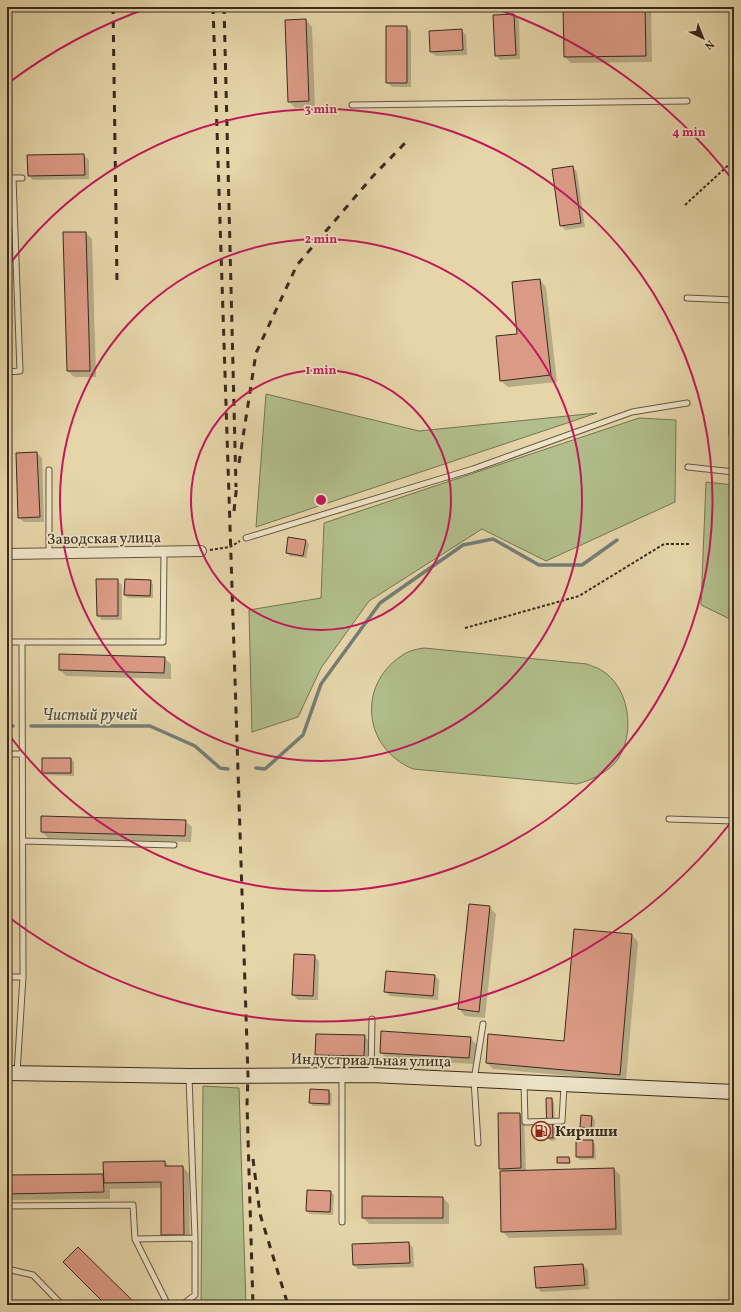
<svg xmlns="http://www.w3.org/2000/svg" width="741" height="1312" font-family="Vollkorn,serif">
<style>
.green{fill:#b1be8b;stroke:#767454}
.shadow{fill:#0003}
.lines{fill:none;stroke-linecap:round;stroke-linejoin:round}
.stream{stroke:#747e77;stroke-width:3.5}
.building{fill:#db9a85;stroke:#3a2b1c}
.service-casing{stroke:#65563f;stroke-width:7}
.minor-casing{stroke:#65563f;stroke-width:12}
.secondary-casing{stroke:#3a2b1c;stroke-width:16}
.path{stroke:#3a2b1c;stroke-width:2;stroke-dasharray:3 2;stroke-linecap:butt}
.service{stroke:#eee4c7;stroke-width:5}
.minor{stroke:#eee4c7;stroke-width:10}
.secondary{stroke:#eee4c7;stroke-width:14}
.rail{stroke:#3a2b1c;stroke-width:3;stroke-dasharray:7 7;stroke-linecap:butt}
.ring{fill:none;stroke:#c2185b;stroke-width:2}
.labels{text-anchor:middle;stroke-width:3.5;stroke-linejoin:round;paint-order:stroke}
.street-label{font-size:15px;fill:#3a2b1c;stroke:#eee4c7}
.poi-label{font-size:15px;font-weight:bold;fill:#3a2b1c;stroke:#eee4c7;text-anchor:start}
.water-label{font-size:16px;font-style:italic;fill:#524e42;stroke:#eee4c7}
.centre{fill:#c2185b;stroke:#eee4c7;stroke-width:2}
.ring-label{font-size:12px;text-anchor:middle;font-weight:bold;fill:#c2185b;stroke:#eee4c7;stroke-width:3.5;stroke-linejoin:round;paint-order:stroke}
</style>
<rect width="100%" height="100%" fill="#e5d5a9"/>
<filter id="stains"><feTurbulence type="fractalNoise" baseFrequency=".005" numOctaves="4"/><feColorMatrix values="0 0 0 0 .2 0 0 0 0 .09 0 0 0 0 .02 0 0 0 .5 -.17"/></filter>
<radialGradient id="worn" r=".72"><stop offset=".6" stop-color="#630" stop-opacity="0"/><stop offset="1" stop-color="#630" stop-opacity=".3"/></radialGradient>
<!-- green -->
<path class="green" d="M266,394l153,37 178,-18 -341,114z
M639,418l37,2 -1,82 -129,59 -64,-32 -113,72 -48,67 -23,49 -46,15 -3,-122 72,-12 3,-75z
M706,482l28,3v136l-33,-16z
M424,648l163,16c4,2 9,3 14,6 28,16 35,62 17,89 -9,13 -26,21 -41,25l-164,-15c-52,-22 -56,-88 -7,-116 5,-3 12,-4 18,-5z
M203,1086l36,2 7,217h-45z"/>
<!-- shadow -->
<path class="shadow" d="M564,7h87l1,55 -81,1 -6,-6z
M514,15l5,5 1,39 -20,1 -4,-5z
M306,20l6,7 3,80 -20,1 -6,-7z
M406,27l5,4v56h-19l-5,-5z
M461,30l5,5 1,20 -31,1 -5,-4z
M84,155l5,5v19l-56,1 -4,-4z
M573,167l4,5 8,55 -20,3 -4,-5z
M86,233l6,6 4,138h-22l-6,-6z
M540,280l6,7 11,95 -49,5 -7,-6z
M37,453l5,5 2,64h-20l-5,-4 -2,-64z
M306,541l3,3 -3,14 -16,-2 -3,-3z
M117,580l5,5v35h-20l-4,-5z
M150,581l3,3v14h-25l-3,-3z
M164,658l7,6v15l-105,-3 -6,-6z
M43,759h28l3,3v14l-28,-1 -3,-3z
M185,821l7,6 -1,15 -143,-4 -6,-6z
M489,907l7,7 -11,104 -20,-2 -6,-7z
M632,935l6,7 -12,139 -133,-12 -6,-6 78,-21z
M314,956l5,5 -1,39h-20l-5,-5z
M435,976l4,4 -1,20 -48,-4 -5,-5z
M364,1036l5,5 -1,20 -47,-1 -5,-5z
M470,1038l7,7 -2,19 -88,-5 -6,-7z
M329,1091l3,3 -1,12h-18l-3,-3z
M551,1099l3,3 2,38 -5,1 -3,-3z
M520,1114l4,5 2,52 88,-2 6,6 2,60 -113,3 -7,-7 1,-59 -3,-3z
M592,1117l3,3 -1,11 -10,-1 -3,-3z
M592,1141l3,3 1,15 -16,1 -3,-3z
M569,1158l1,6 -12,-1z
M165,1162l5,5h13l6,7 1,67h-21l-7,-7v-46l-52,1v10l-103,1v-24l97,-1z
M308,1191l23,1 3,3 -1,20 -23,-1 -3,-3z
M443,1198l6,6v20h-80l-6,-7z
M409,1243l4,5 1,19 -56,2 -4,-4z
M583,1265l5,5 1,19 -48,3 -4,-5z"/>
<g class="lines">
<!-- stream -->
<path class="stream" d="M7,725l6,1
M31,726h119l45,20 25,22 8,1
M256,768l9,1 38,-34 18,-51 59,-81 83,-58 30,-6 46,26h43l35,-25"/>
</g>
<!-- building -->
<path class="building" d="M563,7h82l1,49 -82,1z
M514,14l2,41 -21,1 -2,-41z
M306,19l3,82 -21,1 -3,-82z
M386,26h21v57h-21z
M462,29l1,21 -33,2 -1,-21z
M84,154l1,21 -57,1 -1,-21z
M573,166l8,57 -21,3 -8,-57z
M63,232h23l4,139h-23z
M540,279l11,96 -51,6 -4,-45 21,-2 -5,-52z
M37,452l3,65 -22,1 -2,-65z
M288,537l18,3 -3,16 -17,-3z
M96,579h22v37h-21z
M125,579l26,1 -1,16 -26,-1z
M59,654l106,3 -1,16 -105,-3z
M42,758h29v15h-29z
M41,816l145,4 -1,16 -144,-4z
M469,904l21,2 -11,106 -21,-3z
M574,929l58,5 -12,141 -134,-12 2,-29 76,7z
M294,954l21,1 -2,41 -21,-1z
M386,971l49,4 -2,21 -49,-4z
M381,1031l90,6 -2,21 -89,-5z
M316,1034l49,1 -1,21 -49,-1z
M310,1089l19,1v14l-20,-1z
M546,1098h6l1,40h-6z
M498,1113h22l1,55 -22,1z
M581,1115l11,1 -1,12 -11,-1z
M576,1140h17v17h-17z
M557,1157h12l1,6h-13z
M165,1161v5h18l1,69h-23v-53l-57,1 -1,-21z
M614,1168l2,61 -115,3 -1,-61z
M103,1174l1,18 -97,2v-19z
M307,1190l24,1 -1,21 -24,-1z
M362,1196l81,1v21h-81z
M409,1242l1,21 -57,2 -1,-21z
M78,1247l59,58h-31l-43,-43z
M583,1264l2,21 -49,3 -2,-21z"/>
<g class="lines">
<!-- service casing -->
<g class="service-casing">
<path id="service" d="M352,105l335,-4
M7,178h15
M687,298l47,2
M7,372l13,-1 -7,-193
M732,435l1,-209
M688,467l46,5
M246,538l227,-69 159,-57 55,-9
M49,554v-84
M7,642h156l1,-90
M7,754h15
M669,819l65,2
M23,841l151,4
M7,977h16
M17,1073l6,-96 -1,-335
M371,1074l1,-55
M342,1075v147
M524,1083l1,39 37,-1 2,-35
M478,1143l-4,-63 9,-56
M7,1206l126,-1 2,34 60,-1
M135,1239l33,66
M7,1269l26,6 29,30
M182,1305l13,-10v-57l-6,-161"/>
</g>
<!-- minor casing -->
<g class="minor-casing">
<path id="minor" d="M7,554l194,-3"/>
</g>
<!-- secondary casing -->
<g class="secondary-casing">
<path id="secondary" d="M7,1073l182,3 182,-1 363,17"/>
</g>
<!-- path -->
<path class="path" d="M685,205l49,-45
M210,550l20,-3 10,-6
M465,628l114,-32 85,-52h25"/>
<!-- service -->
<use href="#service" class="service"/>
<!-- minor -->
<use href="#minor" class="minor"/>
<!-- secondary -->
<use href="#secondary" class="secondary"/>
<!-- rail -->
<path class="rail" d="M113,7l4,275
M213,7l35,1069 -1,28 6,201
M224,7l12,480
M239,463l17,-110 41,-88 76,-89 35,-36
M234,511l3,-28
M253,1159l7,55 28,91"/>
</g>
<!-- distance rings -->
<g class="ring">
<circle cx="321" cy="500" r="130"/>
<circle cx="321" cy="500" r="261"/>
<path d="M9 265A391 391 0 1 1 9 735"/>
<path d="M732 821A521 521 0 0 1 7 916M7 84A521 521 0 0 1 151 7M491 7A521 521 0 0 1 732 179"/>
</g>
<!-- icons -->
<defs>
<g id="fuel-ring" transform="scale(1)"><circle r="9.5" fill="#eee4c7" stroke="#8f2418" stroke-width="1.5"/><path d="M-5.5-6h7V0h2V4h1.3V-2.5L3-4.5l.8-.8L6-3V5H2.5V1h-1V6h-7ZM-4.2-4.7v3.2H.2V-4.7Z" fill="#8f2418"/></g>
</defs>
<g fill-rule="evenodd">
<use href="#fuel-ring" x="541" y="1131"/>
</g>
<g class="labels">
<!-- street labels -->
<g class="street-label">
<text transform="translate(104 538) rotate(-1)" y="5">Заводская улица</text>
<text transform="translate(371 1060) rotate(1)" y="5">Индустриальная улица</text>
</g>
<!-- poi labels -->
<g class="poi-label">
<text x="555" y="1136">Кириши</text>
</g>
<!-- water labels -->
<g class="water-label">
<text x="90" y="720">Чистый ручей</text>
</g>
</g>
<circle cx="321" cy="500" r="6" class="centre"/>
<g class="ring-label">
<text x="321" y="113">3 min</text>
<text x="689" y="136">4 min</text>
<text x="321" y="243">2 min</text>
<text x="321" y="374">1 min</text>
</g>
<!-- margin -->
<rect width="741" height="1312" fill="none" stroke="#e5d5a9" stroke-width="24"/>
<rect x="8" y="8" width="725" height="1296" fill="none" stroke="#3a2b1c" stroke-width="2"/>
<rect x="12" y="12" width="717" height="1288" fill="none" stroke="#3a2b1c"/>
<!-- north arrow -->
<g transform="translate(703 38) rotate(137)" stroke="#eee4c7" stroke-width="3" paint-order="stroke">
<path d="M0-3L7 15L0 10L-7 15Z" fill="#3a2b1c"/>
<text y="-6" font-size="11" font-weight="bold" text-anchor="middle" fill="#3a2b1c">N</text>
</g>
<rect width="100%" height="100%" filter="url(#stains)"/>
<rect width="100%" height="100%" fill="url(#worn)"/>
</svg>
